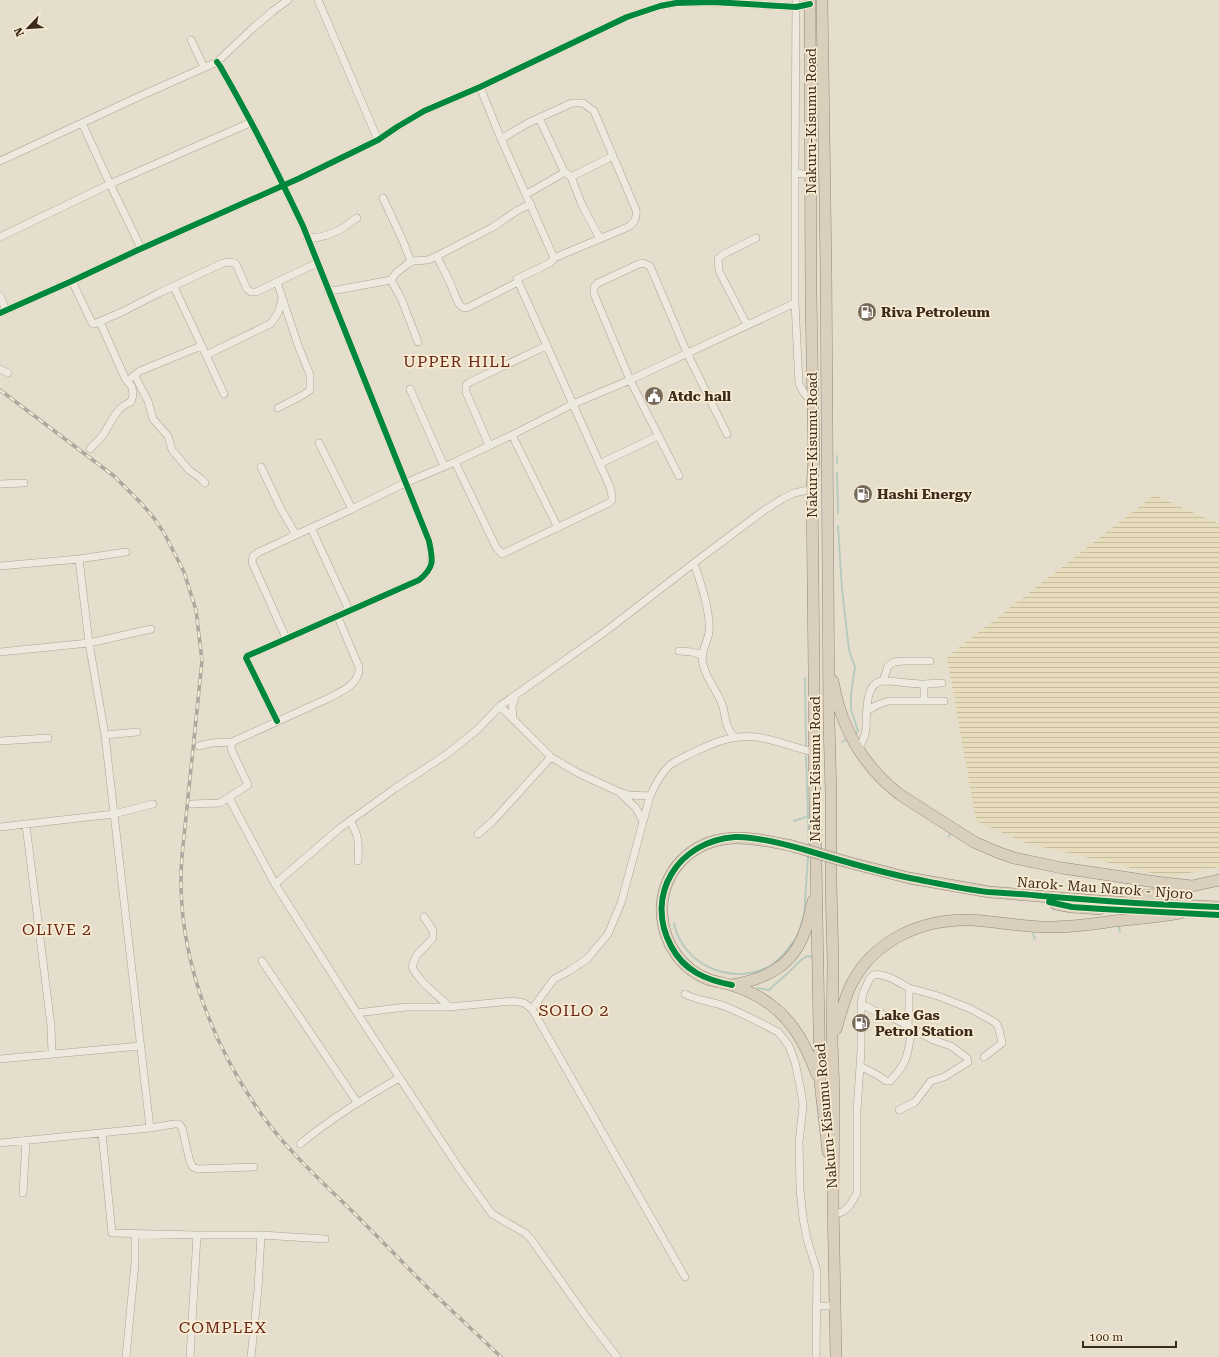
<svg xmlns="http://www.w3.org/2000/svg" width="1219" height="1357" font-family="'Roboto Serif',serif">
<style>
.farmland{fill:url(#farmland-rules)}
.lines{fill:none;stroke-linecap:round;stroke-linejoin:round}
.stream{stroke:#b8cbbf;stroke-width:2}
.minor-casing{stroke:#aba395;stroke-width:8}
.highway-casing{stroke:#91887c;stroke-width:12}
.minor{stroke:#eee9df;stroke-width:7}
.highway{stroke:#dacebd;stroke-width:11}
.rail-casing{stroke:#ada89f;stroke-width:3.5}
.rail{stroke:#f8ecd2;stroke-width:2;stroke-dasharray:6;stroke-linecap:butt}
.highway-bridge-casing{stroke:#91887c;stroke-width:12;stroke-linecap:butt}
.highway-bridge{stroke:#dacebd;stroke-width:11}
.cycleway-casing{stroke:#f8ecd2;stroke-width:8}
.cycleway{stroke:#00873e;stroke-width:6}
.labels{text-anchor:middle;stroke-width:3.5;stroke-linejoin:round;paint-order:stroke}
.street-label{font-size:14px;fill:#3b2a1d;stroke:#f8ecd2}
.poi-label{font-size:14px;font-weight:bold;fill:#3b2a1d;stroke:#f8ecd2;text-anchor:start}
.quarter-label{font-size:16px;letter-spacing:1px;fill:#6b2719;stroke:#f8ecd2}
</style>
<defs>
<pattern id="farmland-rules" width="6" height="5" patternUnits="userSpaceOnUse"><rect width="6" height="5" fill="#e7ddbc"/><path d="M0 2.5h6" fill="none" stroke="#c7bea1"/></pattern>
</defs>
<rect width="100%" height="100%" fill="#e6decc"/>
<!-- farmland -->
<path class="farmland" d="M1154,495l65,29v343l-50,10 -143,-34 -50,-22 -29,-164z"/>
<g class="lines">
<!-- stream -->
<path class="stream" d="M837,463v-7
M837,473l1,40
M838,526l4,63 7,61 6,17 -4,27v15l7,22 -4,3
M805,678l1,68
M842,742l5,-3
M806,756l3,88
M794,821l15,-5
M949,837l1,-3
M674,923c8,41 55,62 92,45 13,-6 22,-19 30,-30
M1119,927l1,5
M800,928l4,-12 4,-59
M1033,934l2,5
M758,988l11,2c7,-7 12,-11 19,-17 7,-6 11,-13 19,-17l5,1"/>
<!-- minor casing -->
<g class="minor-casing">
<path id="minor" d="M318,0l60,140
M796,0l-1,173v130l4,81 5,9 8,9
M191,40l13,27
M217,62l3,4c30,52 57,105 83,160l126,315c4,19 6,26 -10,39l-172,76 -1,2 31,63
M480,87l19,47 55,124
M539,118l25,53 7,6 11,28 18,34
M82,123l28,61 142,-62
M501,139l27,-16 44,-20h11l11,8 19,45
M0,161l138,-64 79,-35 36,-34 20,-17 15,-11
M795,173l16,2
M527,194l38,-22
M383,198l20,43 8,21
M0,237l110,-53 31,64
M307,237c11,3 24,-3 34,-8 6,-3 10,-8 16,-11
M437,256c4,10 10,19 14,29 3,7 5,16 10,21 2,2 3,2 6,2l51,-26
M391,280l10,18 17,44
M72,281l20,42 2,1 28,-12 37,-19 64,-30 9,-1 4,2 11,25 4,3h5l61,-29
M277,282l21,63 12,30v15l-7,5 -25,13
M174,287l32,68 64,-31c8,-9 11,-15 12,-28
M328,290h9l54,-10 5,-7 13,-10 4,-2 15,-1 7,-3 58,-30 25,-17 13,-6
M0,296l6,14
M0,313l72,-32 66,-31 162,-72 78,-38 19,-13 27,-16 56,-24 147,-70 33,-11 16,-3 37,-1 83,5 14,-3
M747,325l-28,-54 -1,-12 4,-4 34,-17
M206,355l18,39
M0,369l8,4
M136,374v4l12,23 5,18 15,17 4,14 17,20 11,8 5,5
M132,377l8,-6 61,-25
M410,389l34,77
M512,435l46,93
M319,443l33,66
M489,445l-23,-53v-7l4,-3 76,-36
M90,449c4,-5 9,-9 13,-14 8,-12 13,-28 28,-33l2,-7 -1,-8 -7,-9 -25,-56
M455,462l41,85 6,7 107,-51 3,-3v-4l-2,-9 -93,-208 33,-16 4,-5 74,-31c7,-5 9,-9 8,-17l-23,-54 -42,21
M599,464l59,-28
M261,467l20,42 15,26
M679,476l-49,-96 -36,-86v-7l4,-4 41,-19 4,-1 7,3 37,87 40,81
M0,484l24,-1
M311,528l38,82
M79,559l10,84 16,92 45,393
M694,563c6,18 17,49 15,69 -1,9 -7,17 -7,26 1,18 16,32 21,49 3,11 2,22 12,30
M0,566l79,-7 47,-7
M286,638l-34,-76 1,-6 6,-4 93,-43 53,-26 50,-21 57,-27 61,-31 57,-24 165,-77
M679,651l13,1 11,3
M0,652l89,-9 62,-14
M883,681l5,-15 6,-4 10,-1h26
M924,684v17
M500,706l51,51 27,16 39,18 12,4 21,1
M867,711l10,-6 12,-4h55
M513,719l-1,-13 4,-11
M105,735l32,-3
M0,741l48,-3
M199,746l12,-3 21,-1 97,-44c13,-7 31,-14 30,-31l-22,-52
M858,749c4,-6 7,-12 8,-20 1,-14 -2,-47 17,-48 14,0 27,3 41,3 6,0 12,-1 18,-1
M621,794l15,14 7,13
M229,798l46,86 82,129 102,155 33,46 33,19 6,6 56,79 30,39
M191,804l29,-1 28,-18 -16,-34 -1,-3 1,-6
M350,821c9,14 9,23 8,40
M26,825l25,201 1,28
M0,827l114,-13 39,-10
M478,834l15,-13 58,-64
M275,884l65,-56 54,-39 53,-35 30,-24 23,-24 106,-75 88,-68 69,-52 19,-12 12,-6 18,-4
M424,917l9,14v7l-17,18 -4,11c8,16 25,27 37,40
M262,961l95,141
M909,988l29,8 33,13 25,14 3,6 3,14 -18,14
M685,994c13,7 26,7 39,12 18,7 37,17 54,26l6,7 5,7 6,16 6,29 2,15 -4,36 1,47 3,29 4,21 10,32 -1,86
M861,1004l18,9 18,7 36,20 18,6 16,12 1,4 -24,15 -13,4 -16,21 -16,8
M532,1009l22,-30 15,-8 18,-12 21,-25 13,-31 29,-107c5,-11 11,-23 20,-31 7,-5 14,-8 22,-12 21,-10 41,-19 65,-16 19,3 38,11 57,15
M357,1013l49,-6h43l64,-6 11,2 8,6 153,268
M0,1059l140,-13
M860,1066l19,10 7,5h4c19,-20 17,-26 22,-52
M102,1133l10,100 85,2h64l64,4
M0,1143l150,-15 24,-4h5l3,4 8,34 3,5 5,2 56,-2
M300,1144c32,-26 63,-45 99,-66
M23,1193l3,-53
M834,1215l10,-4 6,-6 7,-12v-83l4,-59v-47l2,-11 6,-13 4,-5c11,-3 27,8 36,13v20l-1,17
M816,1306h19
M126,1357l9,-94v-29
M190,1357l7,-122
M251,1357l7,-68 3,-54"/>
</g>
<!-- highway casing -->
<g class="highway-casing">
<path id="highway" d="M810,0l1,298 3,160 -2,31 2,182v81l6,330 8,70
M822,0l4,269 3,454 2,70v91l2,79 -1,78 2,54 -1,105 3,157
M833,681c8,47 29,84 66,113l75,48 23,10 17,6 48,10 94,14 36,4 27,-6
M792,846c-39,-8 -79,-18 -111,15 -13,14 -20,33 -19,52 1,30 20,57 48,67 7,2 14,3 21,5 14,4 28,11 40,20 24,18 36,43 46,70
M851,863l58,15 81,14 109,9 120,6
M1129,898l29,-4 27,-6
M1056,904l16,3 28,2
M732,985c34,-6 61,-19 73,-54 4,-9 5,-20 8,-30
M836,1029c5,-15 8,-31 16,-46 23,-43 69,-64 117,-63 28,1 56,8 84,7 21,0 41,-3 61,-6 22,-2 44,-4 66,-8"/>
</g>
<!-- minor -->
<use href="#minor" class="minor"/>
<!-- highway -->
<use href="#highway" class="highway"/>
<!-- rail casing -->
<g class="rail-casing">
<path id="rail" d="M0,390l114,86 27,27 13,15 10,15 20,39 12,38 6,51 -20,195c-7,87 24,175 71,246 27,42 66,77 102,112 25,25 49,50 74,75 24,23 48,45 72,68"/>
</g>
<!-- rail -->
<use href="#rail" class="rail"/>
<!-- highway-bridge casing -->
<g class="highway-bridge-casing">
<path id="highway-bridge" d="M792,846l59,17"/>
</g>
<!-- highway-bridge -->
<use href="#highway-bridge" class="highway-bridge"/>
<!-- cycleway casing -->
<g class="cycleway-casing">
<path id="cycleway" d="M217,62l3,4c30,52 57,105 83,160l126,315c4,19 6,26 -10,39l-172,76 -1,2 31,63
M0,313l72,-32 66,-31 162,-72 78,-38 19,-13 27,-16 56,-24 147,-70 33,-11 16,-3 37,-1 83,5 14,-3
M1049,902l23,5 30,2 117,6
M732,985c-26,-5 -48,-14 -61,-39 -27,-51 7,-105 64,-109 21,-1 53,8 74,14 33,10 67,20 101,27 26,5 52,11 78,14 18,1 36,2 54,4 59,5 118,9 177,11"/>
</g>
<!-- cycleway -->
<use href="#cycleway" class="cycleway"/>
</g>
<!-- icons -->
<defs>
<g id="fuel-disc" transform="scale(1)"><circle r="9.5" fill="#77695a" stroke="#f8ecd2"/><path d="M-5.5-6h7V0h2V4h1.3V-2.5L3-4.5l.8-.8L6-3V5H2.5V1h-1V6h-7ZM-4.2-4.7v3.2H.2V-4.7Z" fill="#fff"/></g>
<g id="civic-disc" transform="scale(1)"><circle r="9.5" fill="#77695a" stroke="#f8ecd2"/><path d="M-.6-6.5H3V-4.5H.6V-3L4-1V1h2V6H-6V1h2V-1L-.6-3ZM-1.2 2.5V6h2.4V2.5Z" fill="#fff"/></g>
</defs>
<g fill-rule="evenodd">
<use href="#fuel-disc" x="867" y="312"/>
<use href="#civic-disc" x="654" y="396"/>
<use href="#fuel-disc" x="863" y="494"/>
<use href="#fuel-disc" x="861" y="1023"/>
</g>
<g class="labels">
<!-- street labels -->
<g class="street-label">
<text transform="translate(811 121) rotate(-90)" y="5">Nakuru-Kisumu Road</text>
<text transform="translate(812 445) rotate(-90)" y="5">Nakuru-Kisumu Road</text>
<text transform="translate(815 769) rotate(-90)" y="5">Nakuru-Kisumu Road</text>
<text transform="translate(1105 888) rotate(4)" y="5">Narok- Mau Narok - Njoro</text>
<text transform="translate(826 1116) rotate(-95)" y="5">Nakuru-Kisumu Road</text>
</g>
<!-- poi labels -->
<g class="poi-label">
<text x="881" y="317">Riva Petroleum</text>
<text x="668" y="401">Atdc hall</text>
<text x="877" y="499">Hashi Energy</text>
<text x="875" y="1020">Lake Gas<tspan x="875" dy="16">Petrol Station</tspan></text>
</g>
<!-- quarter labels -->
<g class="quarter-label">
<text x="457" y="367">UPPER HILL</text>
<text x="57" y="935">OLIVE 2</text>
<text x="574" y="1016">SOILO 2</text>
<text x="223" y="1333">COMPLEX</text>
</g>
</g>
<!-- north arrow -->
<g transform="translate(28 28) rotate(245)" stroke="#f8ecd2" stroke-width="3" paint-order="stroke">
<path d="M0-3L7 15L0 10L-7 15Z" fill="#3b2a1d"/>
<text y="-6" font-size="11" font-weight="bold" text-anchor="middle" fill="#3b2a1d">N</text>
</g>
<!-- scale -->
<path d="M1083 1341v6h93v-6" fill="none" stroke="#3b2a1d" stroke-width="2"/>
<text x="1089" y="1341" font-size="12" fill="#3b2a1d" stroke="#f8ecd2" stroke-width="3" paint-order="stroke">100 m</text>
</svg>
